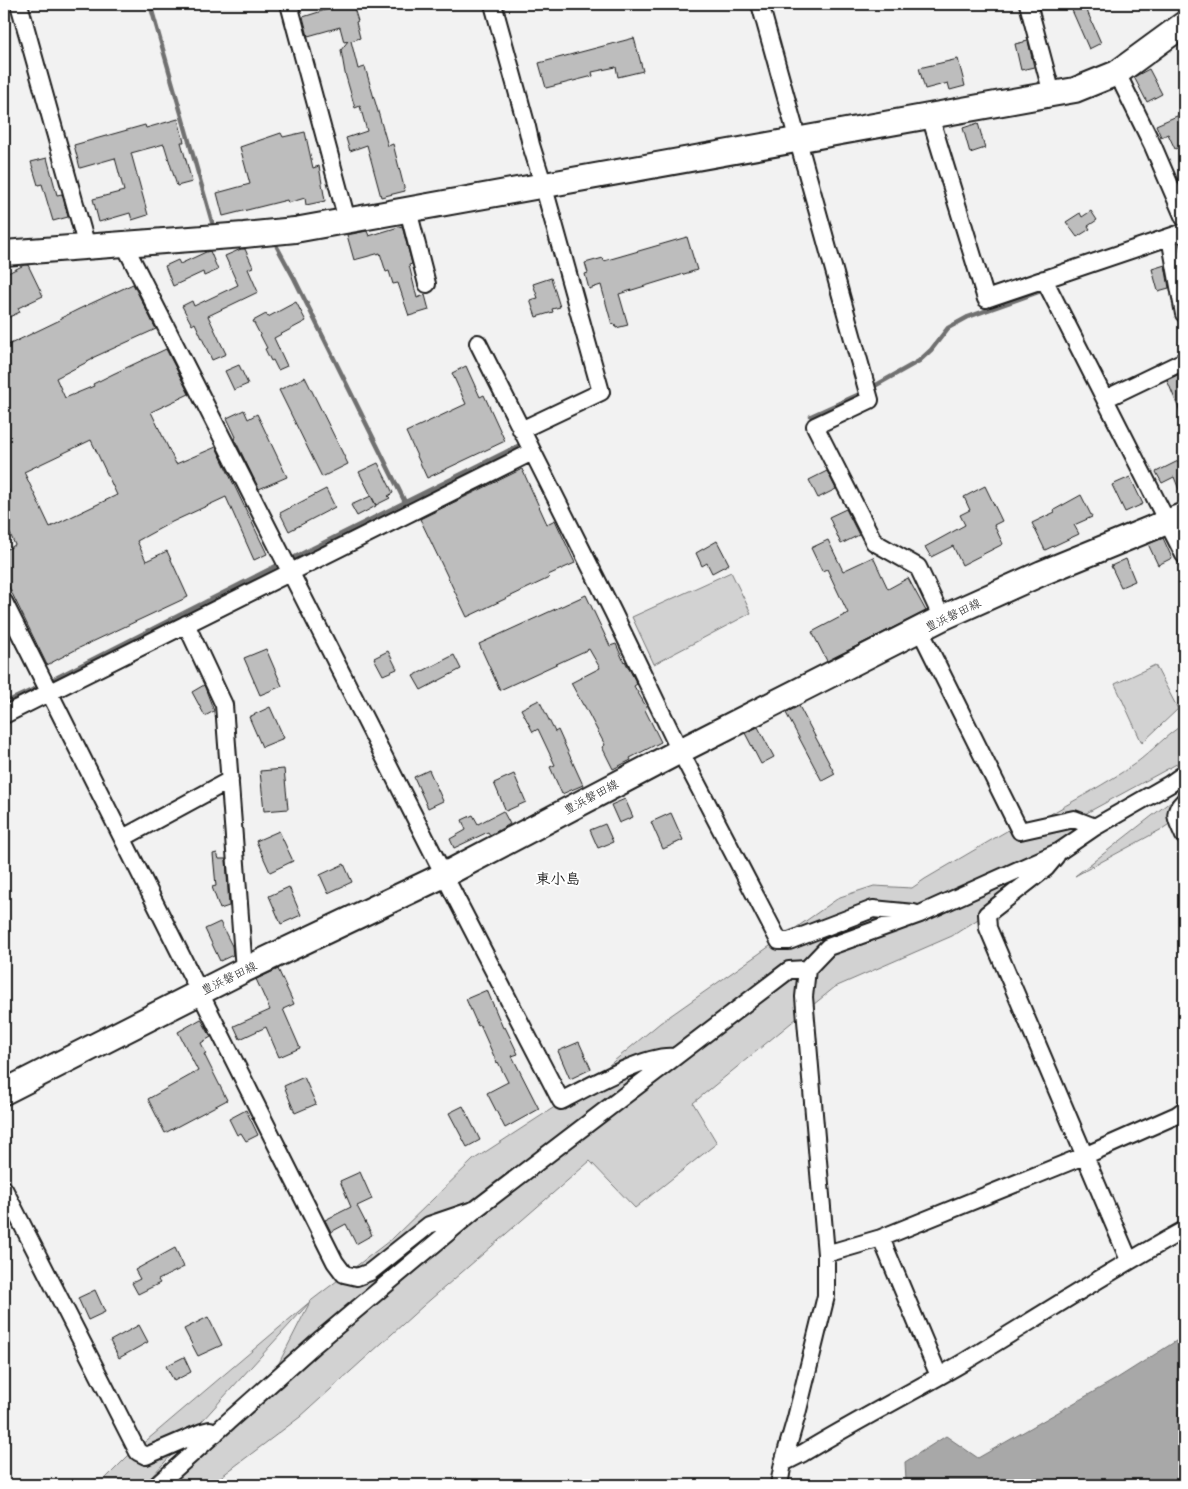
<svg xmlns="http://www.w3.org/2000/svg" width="1188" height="1489" font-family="Pangolin,'Klee One',sans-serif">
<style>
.green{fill:#d2d2d2;stroke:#777}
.water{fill:#a8a8a8;stroke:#707070}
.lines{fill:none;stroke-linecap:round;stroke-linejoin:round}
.stream{stroke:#707070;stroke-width:4.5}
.building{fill:#bdbdbd;stroke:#1c1c1c;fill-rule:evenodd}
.street-casing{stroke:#1c1c1c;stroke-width:20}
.secondary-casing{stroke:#1c1c1c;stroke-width:28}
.street{stroke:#fff;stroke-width:16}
.secondary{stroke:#fff;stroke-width:24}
.labels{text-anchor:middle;stroke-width:4;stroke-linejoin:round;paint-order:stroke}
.street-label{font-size:12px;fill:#1c1c1c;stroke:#fff}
.quarter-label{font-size:15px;font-weight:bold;fill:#1c1c1c;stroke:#fff}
</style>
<rect width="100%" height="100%" fill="#f2f2f2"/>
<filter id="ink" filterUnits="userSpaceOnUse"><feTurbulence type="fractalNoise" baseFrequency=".02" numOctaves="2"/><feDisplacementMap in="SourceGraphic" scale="10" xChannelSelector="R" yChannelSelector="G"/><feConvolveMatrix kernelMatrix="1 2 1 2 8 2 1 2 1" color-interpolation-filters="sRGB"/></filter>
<g filter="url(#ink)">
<!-- green -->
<path class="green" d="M731,572l20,41 -97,51 -22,-47z
M1155,665l23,44 -36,34 -27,-59z
M1184,724v36l-103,56 -39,3c31,-18 64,-35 94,-56 16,-12 30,-28 48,-39z
M1184,791v23l-22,15 -87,47z
M1090,818l-78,79 -60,39 -117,51 -142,116 24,40 -82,65 -45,-47 -167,145 -123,111 -90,68h-58l127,-122 31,-61 -166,183h-45l28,-28 185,-157 81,-62 80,-78 100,-65 87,-72 180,-126 34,-11 38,2 13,-9 92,-54z"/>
<!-- water -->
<path class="water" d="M1184,1336v149h-275l-3,-4 -1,-19 41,-26 32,22 138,-79z"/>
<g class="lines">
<!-- stream -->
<path class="stream" d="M150,4l62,218
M277,247l17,31 111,224
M871,388l48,-27 12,-11 17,-22 20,-11 76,-27
M811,416l53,-24
M289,560l235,-117
M48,682l234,-119
M4,703l37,-17"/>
</g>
<!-- building -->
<path class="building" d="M334,4h16l1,5 3,-1 4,13 -2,1 4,16 -9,3 7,28 7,-2 23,79 5,-2 12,47 -24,6 -14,-52 -17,6 -4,-13 21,-7 -7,-25 -5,2 -10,-35 -4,-23 7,-9 -4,1 -4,-15 -32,9 -5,-19 32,-10z
M1080,4h4l17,39 -12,6 -18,-41z
M634,38l9,33 -25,6 -2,-10 -24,5 1,4 -47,12 -7,-25z
M1028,41l6,26 -13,3 -6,-26z
M958,59l7,27 -15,4 -2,-7 -23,6 -6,-21z
M1149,69l13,25 -15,8 -13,-25z
M1184,113v32l-9,4 -7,-15 -7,3 -5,-12z
M178,119l6,23h-3l11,40 -15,4 -13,-42 -33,9 17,62 -16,5 -2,-7 -31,9 -6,-23 31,-8 -9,-33 -35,10 -6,-23 71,-20 1,3z
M978,123l7,25 -15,5 -7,-25z
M305,132l8,36 6,-2 6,35 -19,4 -1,-7 -17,5 -1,-3 -64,16 -6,-23 33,-9 -10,-37 41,-14 2,4z
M47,158l10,37 5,-1 6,23 -15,4 -11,-37 -4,1 -7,-23z
M1091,211l6,9 -9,6 2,3 -13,8 -11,-15 14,-9 2,4z
M402,226l10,38 -3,1 8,33 8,-3 4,15 -20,6 -11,-33 -5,1 -4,-13 -3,1 -6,-19 -26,7 -7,-25 20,-4 2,5z
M687,237l10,33 -78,24 9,31 -12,3 -1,-4 -3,1 -11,-40 -12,4 -4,-15 3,-1 -3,-10 18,-5 1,3z
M241,249h4l8,18 -5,2 10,23 -50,24 18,38 -14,6 -17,-37 -3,2 -10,-19 10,-5 2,5 44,-21 -13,-29z
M210,251l8,19 -14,6 -1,-4 -30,14 -8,-20 13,-6 2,4 26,-12z
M24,265h4l15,31 -25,12 2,4 -13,6 -3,-7v-36z
M1165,265l4,23 -11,3 -6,-22z
M551,278l9,29 -8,2 1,3 -17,5 -6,-17 8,-2 -5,-14z
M133,284l23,45 -64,29 1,1 -37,19 9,20 29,-12 -1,-2 20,-10 53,-25 23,45 -38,18 25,52 40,-17 51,107 -13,6 -28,-63 -54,25 -35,19 9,20 21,-10 21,46 -111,52 -30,16 -43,-88v-26l11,-6 -11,-25v-23l6,-3 -6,-14v-133l56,-27 -1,-1 20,-10zM91,440l26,55 -67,32 -26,-55z
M296,302l10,19 -32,17 13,28 -9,4 -5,-10 -2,1 -6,-12 2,-1 -14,-27 13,-7 2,3z
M239,365l9,19 -14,6 -9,-19z
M466,366l14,31 4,-2 21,46 -78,37 -21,-46 60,-28 -14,-31z
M1184,372v49l-17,-41z
M305,377l43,87 -26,13 -43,-87z
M244,410l4,9 9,-5 30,63 -28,12 -25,-51 2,-1 -9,-19z
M1184,458v44l-10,-25 -12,6 -6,-11z
M378,463l15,30 -5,3 2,2 -14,7 -17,-33z
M522,469l25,55 8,-4 20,43 -27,12 1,3 -82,39 -47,-98z
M827,471l9,18 -18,9 -9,-18z
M1130,477l13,27 -18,8 -13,-27z
M985,486l17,35 -8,4 9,19 -41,21 -9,-19 -22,11 -6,-10 40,-22 -5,-10 10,-5 -6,-13z
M326,489l9,18 -46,24 -9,-18z
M1081,495l11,22 -18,8 5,9 -34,16 -13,-27 23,-11 -1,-2z
M371,496l5,10 -19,10 -6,-11z
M846,509l13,26 -18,9 -12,-27z
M1163,538l9,20 -14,7 -10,-21z
M828,540l15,31 30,-14 15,32 20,-11 18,33 -99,50 -15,-29 36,-19 -21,-44 -5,2 -11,-23z
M717,541l12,23 -17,9 -5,-10 -5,3 -6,-13z
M1126,559l9,22 -14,6 -10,-21z
M586,595l24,51 6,-2 8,18 1,-1 2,4 10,19 -3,2 13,22 -2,2 16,32 -31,16 1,2 -18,9 -11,-22 3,-2 -21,-40h-1l-12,-22 29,-15 -11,-19 -89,41 -21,-46z
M266,649l16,37 -22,9 -16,-37z
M388,651l9,18 -14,6 -9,-17z
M454,655l7,14 -40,21 -8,-14z
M204,685l10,26 -9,5 -13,-24z
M539,700l16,32 3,-2 25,55 -21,9 -12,-27 5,-2 -17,-36 -5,3 -12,-23z
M799,706l36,68 -13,7 -36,-68z
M270,707l14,31 -22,9 -13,-30z
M758,727l16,30 -13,7 -16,-31z
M284,769l4,40 -24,2 -4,-40z
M429,770l14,31 -15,7 -14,-31z
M514,774l12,28 -20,9 -12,-28z
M625,799l8,18 -14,6 -8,-18z
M503,811l7,13 -20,11 -2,-3 -34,16 -4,-9 16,-9 -4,-10 11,-5 5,9z
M671,813l12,27 -20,9 -12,-27z
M605,824l8,18 -15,6 -8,-18z
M279,831l14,30 -23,11 -14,-31z
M217,853l2,6h7l3,47 -9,3 -8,-22 4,-1 -3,-32z
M344,864l8,18 -24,11 -8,-18z
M289,887l12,28 -20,9 -12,-28z
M220,922l12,24 1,9 -13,6 -15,-32z
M278,969l16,35 -11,5 17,39 -21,9 -13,-30 -26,12 -6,-13 36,-16 -14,-31z
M487,990l16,38 2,-1 13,27 -6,2 27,53 -34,19 -18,-35 21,-11 -10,-20 -1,1 -17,-38 -2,1 -12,-27z
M201,1019l10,18 -10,6 5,10 -2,1 23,46 -62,33 -17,-34 50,-28 -20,-39z
M579,1042l12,27 -21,10 -12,-28z
M304,1077l12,27 -21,9 -11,-27z
M463,1106l17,34 -13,7 -18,-34z
M246,1110l12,25 -12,6 -5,-8 -4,2 -8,-16z
M360,1172l12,27 -15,7 15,29 -16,9 -10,-20 -15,8 -6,-12 26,-13 -11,-26z
M175,1248l9,19 -26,13 2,3 -22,11 -6,-11 8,-4 -5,-9z
M95,1290l10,22 -17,8 -10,-22z
M208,1317l14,28 -24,11 -14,-27z
M139,1325l9,17 -29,16 -9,-17z
M184,1357l7,15 -17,9 -8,-15z"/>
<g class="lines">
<!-- street casing -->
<g class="street-casing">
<path id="street" d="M19,4l68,243
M289,4l58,216
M493,4l34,123 4,18 10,32 60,215 -80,38
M760,4l110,396 -55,26 59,116 44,25 24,51
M1028,4l24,90
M1117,73l36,73 31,72
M930,116l56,183 198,-67
M408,210l19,74
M1170,237l14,77
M124,244l320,631 117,226c25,-13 87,-48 113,-44
M1044,279l140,276
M478,343l135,269 67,139 99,190h10l84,-32 41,4
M1105,399l79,-38
M4,602l331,660 9,12 13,3 13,-5 59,-47 47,-16
M186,624l38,81 20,265
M920,630l100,201 54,-12 21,8
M4,715l528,-263
M1184,801c-14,13 -6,20 0,35
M123,838l107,-58
M1056,856l-10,12 -59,46 1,14 141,332
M4,1189l134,263 8,4 56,-24 8,-2 5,4
M881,1238l58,138
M826,1254l55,-16 210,-85 86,-38 7,-5
M783,1463l20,-10c51,-31 104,-58 156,-88 75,-45 148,-93 225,-135
M157,1485l158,-141 161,-135 313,-239 18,-1
M779,1485l4,-22 13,-45 30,-122v-42l-22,-257 3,-28 21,-22 92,-33 140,-63 35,-24 75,-43 14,-10"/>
</g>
<!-- secondary casing -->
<g class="secondary-casing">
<path id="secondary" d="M4,253l240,-18 51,-5 757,-136 23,-4 42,-17 67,-49
M4,1092l240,-122 200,-95 236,-124 262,-133 100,-45 142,-58"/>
</g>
<!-- street -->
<use href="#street" class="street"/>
<!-- secondary -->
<use href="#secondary" class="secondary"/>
</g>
</g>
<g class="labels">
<!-- street labels -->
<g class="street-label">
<text transform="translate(953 615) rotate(-26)" y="4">豊浜磐田線</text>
<text transform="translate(591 797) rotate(-28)" y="4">豊浜磐田線</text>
<text transform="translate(229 978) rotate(-26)" y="4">豊浜磐田線</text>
</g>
<!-- quarter labels -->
<g class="quarter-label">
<text x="558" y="884">東小島</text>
</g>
</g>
<!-- margin -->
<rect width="1188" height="1489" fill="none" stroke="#fff" stroke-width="20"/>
<rect x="10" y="10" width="1168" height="1469" fill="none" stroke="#1c1c1c" stroke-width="2" filter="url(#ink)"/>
</svg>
